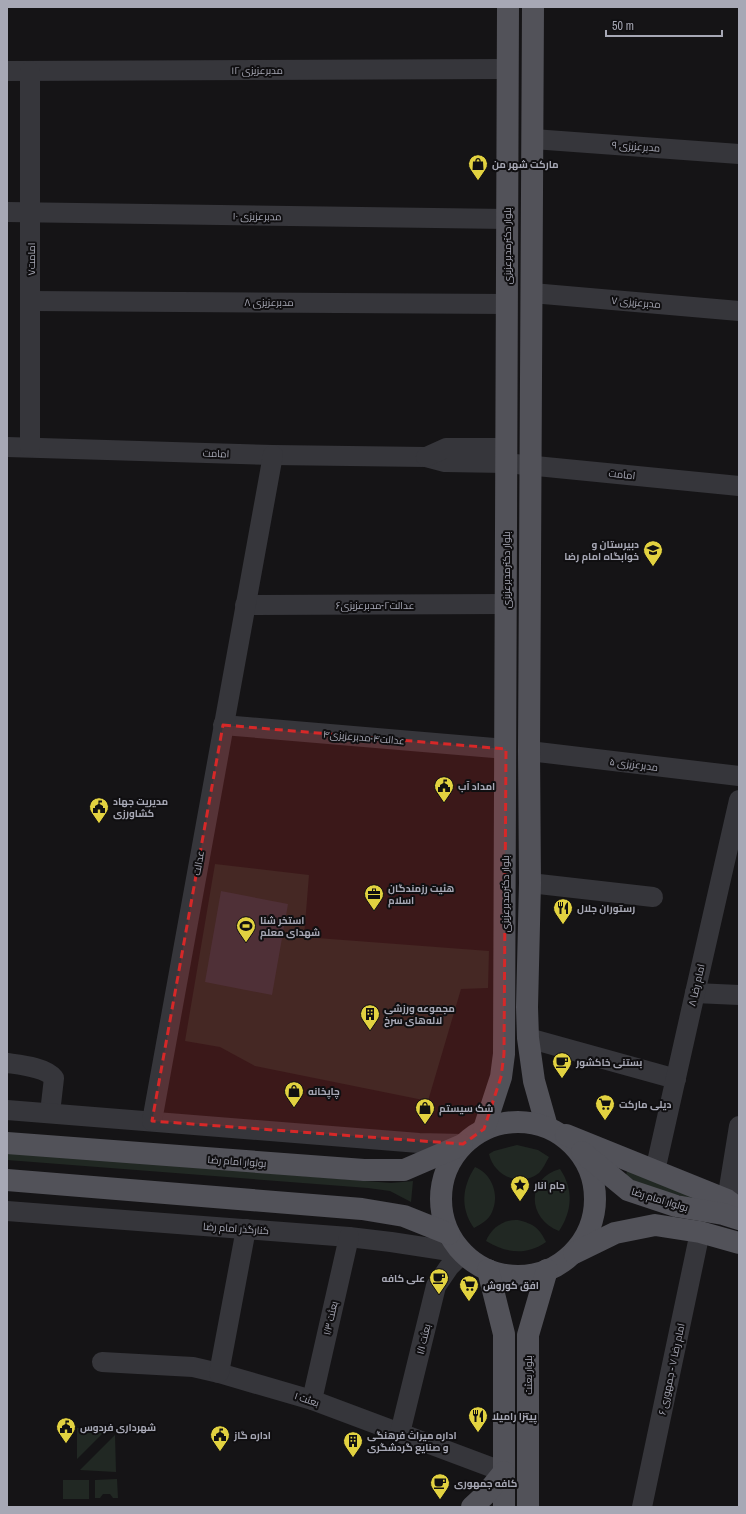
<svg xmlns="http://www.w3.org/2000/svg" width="746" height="1514" font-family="'Archivo Narrow',Cairo,sans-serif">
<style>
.green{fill:#212823}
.water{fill:#2e323b}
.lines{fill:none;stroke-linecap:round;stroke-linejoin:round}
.minor{stroke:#36363b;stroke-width:20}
.major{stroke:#525259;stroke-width:22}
.marked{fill:#d62828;fill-opacity:0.2;stroke:#d62828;stroke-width:3;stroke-dasharray:8 5;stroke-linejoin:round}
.labels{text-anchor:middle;stroke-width:4;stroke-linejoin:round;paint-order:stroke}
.street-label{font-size:10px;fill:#a7a8b5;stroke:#100f11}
.poi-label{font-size:10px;font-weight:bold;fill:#a7a8b5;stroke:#100f11;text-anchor:start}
</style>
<rect width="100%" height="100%" fill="#151416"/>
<g class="green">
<path d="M 215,864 L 309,875 L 304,937 L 489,951 L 488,988 L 461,989 L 428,1101 L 255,1066 L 220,1047 L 185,1041 Z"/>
<path d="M 517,1145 L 538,1150 L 549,1157 C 546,1162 543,1169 539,1173 C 520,1188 494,1176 489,1154 L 494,1151 Z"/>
<path d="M 7,1152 L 391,1183 L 413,1181 L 411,1202 L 390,1191 L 368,1188 L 7,1160 Z"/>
<path d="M 475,1167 C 492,1174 500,1195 492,1212 C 489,1220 481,1224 474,1228 C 460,1208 462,1187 475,1167 Z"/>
<path d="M 628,1168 L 665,1182 L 697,1200 L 640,1185 L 626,1175 Z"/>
<path d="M 560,1169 C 574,1190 572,1211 559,1231 C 527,1219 526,1178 560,1169 Z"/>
<path d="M 518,1220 C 534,1224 539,1228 546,1242 C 526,1256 506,1253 486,1241 C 491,1228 504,1219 518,1220 Z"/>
<path d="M 77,1428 L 108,1428 L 77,1459 Z"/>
<path d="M 115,1435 L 116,1472 L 80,1470 Z"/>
<path d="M 117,1479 L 118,1498 L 113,1498 L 110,1494 L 103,1494 L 100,1498 L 95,1498 L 95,1480 Z"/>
<rect x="63" y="1480" width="26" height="19"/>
</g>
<path class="water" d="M 221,891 L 288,904 L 272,995 L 205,982 Z"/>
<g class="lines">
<g class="minor">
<path d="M 7,71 L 508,69"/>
<path d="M 533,139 L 739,154"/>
<path d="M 7,212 L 507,219"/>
<path d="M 532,293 L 739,311"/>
<path d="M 31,301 L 507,304"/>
<path d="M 7,447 L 273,455 L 426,457 L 445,462 L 506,463 L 739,486"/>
<path d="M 30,447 L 30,71"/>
<path d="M 426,457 L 446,448 L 506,448"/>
<path d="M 245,605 L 506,604"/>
<path d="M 223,725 L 506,749"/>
<path d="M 529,751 L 739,776"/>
<path d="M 530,883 L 653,897"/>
<path d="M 695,993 L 739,995"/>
<path d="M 528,1038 L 676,1079"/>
<path d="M 7,1063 C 21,1065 45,1067 54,1078 L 50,1113"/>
<path d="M 7,1110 L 419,1143 L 463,1144"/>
<path d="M 152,1121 L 273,455"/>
<path d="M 655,1171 L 695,993 L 739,800"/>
<path d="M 727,1200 L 739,1126"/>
<path d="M 7,1211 L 349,1237 L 391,1242 L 463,1253"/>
<path d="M 102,1362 L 193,1367 L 219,1373 L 312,1400 L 504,1472"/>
<path d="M 219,1373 L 246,1229"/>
<path d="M 312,1400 L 349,1237"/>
<path d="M 400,1433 L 436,1286 L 449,1267 L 463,1253"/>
<path d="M 642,1507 L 700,1232"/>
</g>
<g class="major">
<path d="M 533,7 L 529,751 L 530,883 L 527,1007 L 528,1038 L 534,1081 L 547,1127"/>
<circle cx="518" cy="1199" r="77"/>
<path d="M 484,1129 L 501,1077 L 504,1054 L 508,7"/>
<path d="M 566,1135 L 727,1200 L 739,1209"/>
<path d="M 7,1143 L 364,1170 L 404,1170 L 462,1145"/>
<path d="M 582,1152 L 628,1190 L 676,1206 L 723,1214 L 739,1219"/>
<path d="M 7,1180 L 362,1209 L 404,1216 L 449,1234"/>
<path d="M 574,1253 L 615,1233 L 655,1225 L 700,1232 L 739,1243"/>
<path d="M 488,1270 L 504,1334 L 504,1507"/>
<path d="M 472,1507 L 486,1494 L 504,1472"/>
<path d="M 528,1507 L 528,1335 L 547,1270"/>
</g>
</g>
<path class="marked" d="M 223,725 L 506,749 L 504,1054 L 501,1077 L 484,1129 L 463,1144 L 152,1121 Z"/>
<defs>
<g id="shop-pin" transform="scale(1)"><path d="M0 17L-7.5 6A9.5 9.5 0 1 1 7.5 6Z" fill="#e2d240" stroke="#100f11"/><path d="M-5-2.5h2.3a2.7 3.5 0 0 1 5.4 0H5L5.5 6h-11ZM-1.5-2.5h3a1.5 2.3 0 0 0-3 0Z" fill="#111"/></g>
<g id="school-pin" transform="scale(1)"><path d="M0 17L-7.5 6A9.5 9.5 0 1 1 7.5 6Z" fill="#e2d240" stroke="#100f11"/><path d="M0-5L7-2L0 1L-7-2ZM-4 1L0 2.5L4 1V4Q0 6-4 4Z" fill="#111"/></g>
<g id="civic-pin" transform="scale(1)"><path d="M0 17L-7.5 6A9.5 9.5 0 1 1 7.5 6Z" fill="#e2d240" stroke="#100f11"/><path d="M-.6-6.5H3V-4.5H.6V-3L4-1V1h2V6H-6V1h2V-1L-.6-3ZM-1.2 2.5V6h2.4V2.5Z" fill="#111"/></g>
<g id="office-pin" transform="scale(1)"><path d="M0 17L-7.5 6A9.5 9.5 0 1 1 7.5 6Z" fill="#e2d240" stroke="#100f11"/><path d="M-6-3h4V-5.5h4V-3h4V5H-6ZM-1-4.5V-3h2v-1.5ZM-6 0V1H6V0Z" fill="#111"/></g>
<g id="restaurant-pin" transform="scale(1)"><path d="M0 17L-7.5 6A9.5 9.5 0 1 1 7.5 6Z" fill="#e2d240" stroke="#100f11"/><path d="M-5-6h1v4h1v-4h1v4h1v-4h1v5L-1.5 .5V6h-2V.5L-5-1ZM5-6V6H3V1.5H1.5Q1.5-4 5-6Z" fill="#111"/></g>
<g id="stadium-pin" transform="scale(1)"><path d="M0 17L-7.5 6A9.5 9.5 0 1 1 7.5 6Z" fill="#e2d240" stroke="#100f11"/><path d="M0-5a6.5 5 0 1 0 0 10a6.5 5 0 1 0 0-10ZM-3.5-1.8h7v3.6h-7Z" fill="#111"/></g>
<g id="building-pin" transform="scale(1)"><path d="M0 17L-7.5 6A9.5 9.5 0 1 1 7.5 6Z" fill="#e2d240" stroke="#100f11"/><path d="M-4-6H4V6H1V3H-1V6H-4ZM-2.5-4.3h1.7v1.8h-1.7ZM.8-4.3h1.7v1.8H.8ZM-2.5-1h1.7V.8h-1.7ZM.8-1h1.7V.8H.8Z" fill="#111"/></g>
<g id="cafe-pin" transform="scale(1)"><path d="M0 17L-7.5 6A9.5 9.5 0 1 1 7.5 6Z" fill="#e2d240" stroke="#100f11"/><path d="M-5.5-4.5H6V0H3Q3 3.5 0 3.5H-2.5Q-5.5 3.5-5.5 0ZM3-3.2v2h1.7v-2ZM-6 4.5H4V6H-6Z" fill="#111"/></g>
<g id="supermarket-pin" transform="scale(1)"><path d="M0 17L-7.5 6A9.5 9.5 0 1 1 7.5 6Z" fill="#e2d240" stroke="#100f11"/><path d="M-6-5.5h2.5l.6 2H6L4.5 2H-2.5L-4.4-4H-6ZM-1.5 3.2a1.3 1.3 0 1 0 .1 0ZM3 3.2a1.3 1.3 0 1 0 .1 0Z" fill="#111"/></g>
<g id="sight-pin" transform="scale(1)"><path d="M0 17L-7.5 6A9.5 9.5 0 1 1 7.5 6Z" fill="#e2d240" stroke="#100f11"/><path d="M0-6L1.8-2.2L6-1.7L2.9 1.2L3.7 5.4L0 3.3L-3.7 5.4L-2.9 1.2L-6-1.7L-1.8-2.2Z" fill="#111"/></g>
</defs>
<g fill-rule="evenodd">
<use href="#shop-pin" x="478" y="164"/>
<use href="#school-pin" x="653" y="550"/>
<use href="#civic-pin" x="444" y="786"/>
<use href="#civic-pin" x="99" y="807"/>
<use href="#office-pin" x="374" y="894"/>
<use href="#restaurant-pin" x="563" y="908"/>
<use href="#stadium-pin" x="246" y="926"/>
<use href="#building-pin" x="370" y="1014"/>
<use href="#cafe-pin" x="562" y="1062"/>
<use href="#shop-pin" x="294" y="1091"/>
<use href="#supermarket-pin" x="605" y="1104"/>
<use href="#shop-pin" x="425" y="1108"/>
<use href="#sight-pin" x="520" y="1185"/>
<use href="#cafe-pin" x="439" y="1278"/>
<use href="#supermarket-pin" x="469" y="1285"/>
<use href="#restaurant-pin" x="478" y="1416"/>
<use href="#civic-pin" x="66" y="1427"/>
<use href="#civic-pin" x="220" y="1435"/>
<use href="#building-pin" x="353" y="1441"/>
<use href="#cafe-pin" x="440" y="1483"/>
</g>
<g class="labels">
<g class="street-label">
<text x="257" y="74">مدبرعزیزی ۱۲</text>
<text transform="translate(636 146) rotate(4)" y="4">مدبرعزیزی ۹</text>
<text transform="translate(257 216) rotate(1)" y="4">مدبرعزیزی ۱۰</text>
<text transform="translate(507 246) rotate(-90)" y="4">بلوار دکترمدبرعزیزی</text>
<text transform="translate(31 259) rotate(-90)" y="4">امامت۷</text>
<text x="269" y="306">مدبرعزیزی ۸</text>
<text transform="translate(636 302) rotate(5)" y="4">مدبرعزیزی ۷</text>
<text transform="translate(216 453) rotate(2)" y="4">امامت</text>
<text transform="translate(622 474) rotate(6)" y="4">امامت</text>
<text transform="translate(506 570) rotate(-90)" y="4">بلوار دکترمدبرعزیزی</text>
<text x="375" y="609">عدالت۲-مدبرعزیزی۶</text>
<text transform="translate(364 737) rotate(5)" y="4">عدالت۴-مدبرعزیزی۴</text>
<text transform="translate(634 764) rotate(7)" y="4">مدبرعزیزی ۵</text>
<text transform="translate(198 863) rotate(-80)" y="4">عدالت</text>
<text transform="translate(505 894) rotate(-90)" y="4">بلوار دکترمدبرعزیزی</text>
<text transform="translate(696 985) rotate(-77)" y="4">امام رضا ۸</text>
<text transform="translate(237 1161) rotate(4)" y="4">بولوار امام رضا</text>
<text transform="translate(660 1199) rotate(17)" y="4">بولوار امام رضا</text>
<text transform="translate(236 1228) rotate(4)" y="4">کنارگذر امام رضا</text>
<text transform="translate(330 1318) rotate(-77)" y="4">بعثت ۱/۳</text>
<text transform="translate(423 1339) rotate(-76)" y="4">بعثت ۱/۱</text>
<text transform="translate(671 1369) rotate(-78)" y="4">امام رضا ۷ - جمهوری ۶</text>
<text transform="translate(528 1375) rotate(-90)" y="4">بلوار بعثت</text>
<text transform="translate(307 1399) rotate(18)" y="4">بعثت ۱</text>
</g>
<g class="poi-label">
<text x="492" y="168">مارکت شهر من</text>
<text x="639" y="548" text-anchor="end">دبیرستان و<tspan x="639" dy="12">خوابگاه امام رضا</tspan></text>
<text x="458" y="790">امداد آب</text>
<text x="113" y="805">مدیریت جهاد<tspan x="113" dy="12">کشاورزی</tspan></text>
<text x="388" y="892">هئیت رزمندگان<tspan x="388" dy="12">اسلام</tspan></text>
<text x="577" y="912">رستوران جلال</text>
<text x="260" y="924">استخر شنا<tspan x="260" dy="12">شهدای معلم</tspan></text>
<text x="384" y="1012">مجموعه‌ ورزشی<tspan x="384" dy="12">لاله‌های سرخ</tspan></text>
<text x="576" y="1066">بستنی خاکشور</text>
<text x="308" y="1095">چاپخانه</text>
<text x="619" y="1108">دیلی مارکت</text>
<text x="439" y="1112">شک سیستم</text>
<text x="534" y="1189">جام انار</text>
<text x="425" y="1282" text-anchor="end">علی کافه</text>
<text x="483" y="1289">افق کوروش</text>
<text x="492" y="1420">پیتزا رامیلا</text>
<text x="80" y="1431">شهرداری فردوس</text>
<text x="234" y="1439">اداره گاز</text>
<text x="367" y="1439">اداره میراث فرهنگی<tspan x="367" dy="12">و صنایع گردشگری</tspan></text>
<text x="454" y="1487">کافه جمهوری</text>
</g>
</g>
<rect width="746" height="1514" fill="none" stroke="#a7a8b5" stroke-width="16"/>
<path d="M606 30v6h116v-6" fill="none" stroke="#a7a8b5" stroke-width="2"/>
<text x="612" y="30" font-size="12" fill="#a7a8b5" stroke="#100f11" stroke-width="3" paint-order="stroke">50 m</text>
</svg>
